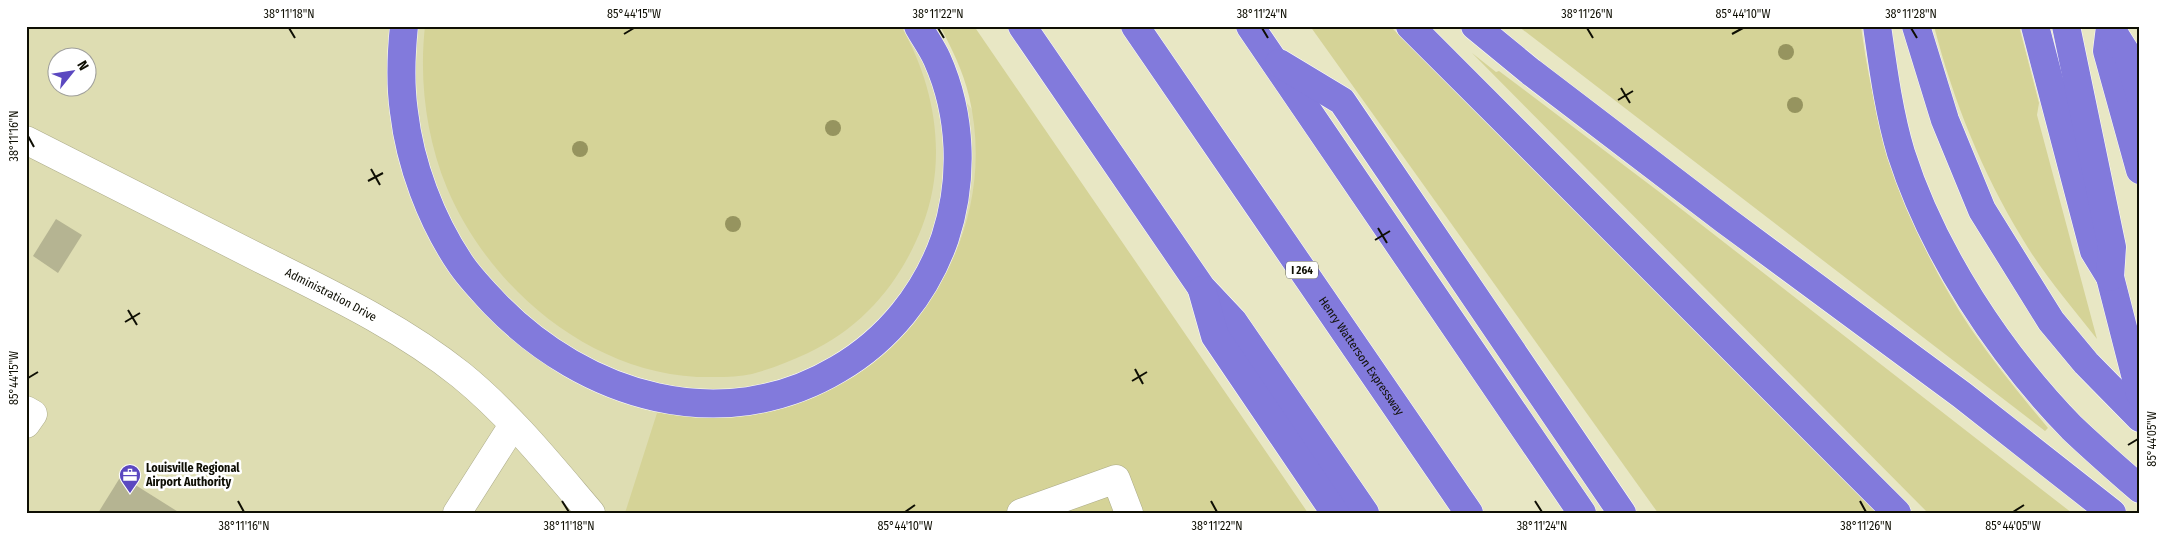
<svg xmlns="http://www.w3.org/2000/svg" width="2166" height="539" font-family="'Fira Sans Condensed',sans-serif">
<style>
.built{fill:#deddb2;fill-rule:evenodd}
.green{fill:#d5d397}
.building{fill:#b5b492}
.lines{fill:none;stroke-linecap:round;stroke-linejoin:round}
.minor-casing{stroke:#acab89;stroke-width:29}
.highway-casing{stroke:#fff;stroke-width:29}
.minor{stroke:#fff;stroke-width:28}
.highway{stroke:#827adc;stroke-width:28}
.tree{fill:#96945f}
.ticks{fill:none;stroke:#0f0f04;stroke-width:2}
.labels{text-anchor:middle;stroke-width:5;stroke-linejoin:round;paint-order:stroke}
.shield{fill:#fff;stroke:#57574f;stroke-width:1}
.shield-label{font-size:11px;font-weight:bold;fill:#0f0f04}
.street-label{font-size:12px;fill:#0f0f04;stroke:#fff}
.poi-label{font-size:12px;font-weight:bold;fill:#0f0f04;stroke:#fff;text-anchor:start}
.neatline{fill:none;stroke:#0f0f04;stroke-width:2}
.ticks-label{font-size:12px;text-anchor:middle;fill:#0f0f04}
</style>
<rect width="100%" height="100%" fill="#e8e7c4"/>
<path class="built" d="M 26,26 L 913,26 L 1098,289 L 1264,513 L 26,513 ZM 58,58 L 88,58 L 88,88 L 58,88 Z"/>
<g class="green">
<path d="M 425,26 L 901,26 C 936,87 948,161 922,227 C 900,283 863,327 808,353 C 790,361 771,369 752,374 C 735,378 714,377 697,377 C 587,371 489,287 447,188 C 426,137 419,80 425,26 Z"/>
<path d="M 940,26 L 974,26 L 1308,513 L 625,513 L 657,413 L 850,377 C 944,318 995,205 969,96 C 963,71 952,49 940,26 Z"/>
<path d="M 1310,26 L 1390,26 L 1878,513 L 1658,513 Z"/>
<path d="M 1518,26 L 1861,26 C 1875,134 1910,238 1971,329 C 1995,364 2021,396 2048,428 L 2045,431 Z"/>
<path d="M 1934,26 L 2019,26 L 2039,103 L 2037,115 L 2097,339 C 2071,306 2043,274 2022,238 C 1982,172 1953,100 1934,26 Z"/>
<path d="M 1472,53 L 1496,72 L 1499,71 L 1662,194 L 2072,513 L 1928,513 Z"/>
</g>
<g class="building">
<path d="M 56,219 L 82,235 L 58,273 L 33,256 Z"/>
<path d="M 121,476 L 180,513 L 98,513 Z"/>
</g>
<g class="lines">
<g class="minor-casing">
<g id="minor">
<path id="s1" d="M 26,140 C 105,180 184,220 263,260 C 331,294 401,327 461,375 C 510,415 550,465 591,513"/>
<path d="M 26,410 L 33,414 L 26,424"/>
<path d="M 457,513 L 513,425"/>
<path d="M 1021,513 L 1116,479 L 1129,513"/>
</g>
</g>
<g class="highway-casing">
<g id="highway">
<path d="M 404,26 C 401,55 400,84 404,112 C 410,164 431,220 460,263 C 470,278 483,291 495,304 C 585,397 722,438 838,369 C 888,340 926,293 945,238 C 964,180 962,115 937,59 C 932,48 924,37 918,26"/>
<path d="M 1022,26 L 1201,287 L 1233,321 L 1365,513"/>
<path id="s2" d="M 1135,26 L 1469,513"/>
<path d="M 1250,26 L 1582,513"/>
<path d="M 1410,26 L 1897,513"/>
<path d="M 1475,26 L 1531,72 L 1725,220 L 1962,395 L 2112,513"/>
<path d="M 1877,26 C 1883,68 1889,113 1901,153 C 1933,253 1999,353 2072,428 C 2094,449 2117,469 2140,489"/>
<path d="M 1916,26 L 1945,120 L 1982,210 L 2051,321 L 2086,363 L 2140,418"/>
<path d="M 2035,26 L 2094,251 L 2110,277 L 2140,394"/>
<path d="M 2066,26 L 2112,247 L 2110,277"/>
<path d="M 2110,27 L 2107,51 L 2140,170"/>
<path d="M 2113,32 L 2128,56 L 2140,95"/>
<path d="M 1279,63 L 1342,101 L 1622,513"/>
<path d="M 1202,290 L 1215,336 L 1335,513"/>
</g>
</g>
<use href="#minor" class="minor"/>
<use href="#highway" class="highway"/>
</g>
<g class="tree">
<circle cx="1786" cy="52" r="8"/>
<circle cx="1795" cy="105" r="8"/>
<circle cx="833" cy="128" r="8"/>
<circle cx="580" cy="149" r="8"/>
<circle cx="733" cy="224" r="8"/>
</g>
<path class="ticks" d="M 289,28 L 295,38M 938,28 L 944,38M 1262,28 L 1268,38M 1587,28 L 1593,38M 1911,28 L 1917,38M 624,34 L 634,28M 1732,34 L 1743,28M 1621,88 L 1630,103M 1618,100 L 1633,91M 28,136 L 34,147M 371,169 L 380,185M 368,181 L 383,173M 1378,228 L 1387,243M 1375,240 L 1390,231M 128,310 L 137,325M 125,322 L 140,313M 1135,369 L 1143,384M 28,378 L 38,372M 1132,381 L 1147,372M 2128,445 L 2138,439M 238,501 L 244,512M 562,501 L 569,512M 1211,501 L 1217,512M 1535,501 L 1542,512M 1860,501 L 1866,512M 905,512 L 915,505M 2013,512 L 2024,505"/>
<defs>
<g id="office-pin" transform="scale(1.125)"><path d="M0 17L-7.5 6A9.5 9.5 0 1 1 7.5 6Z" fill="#5b48c0" stroke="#fff"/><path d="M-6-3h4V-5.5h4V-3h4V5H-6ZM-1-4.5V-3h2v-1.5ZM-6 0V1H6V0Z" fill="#fff"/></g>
</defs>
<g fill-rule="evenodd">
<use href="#office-pin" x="130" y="475"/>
</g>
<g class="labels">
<rect class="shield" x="1286" y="261.5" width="32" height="17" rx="4"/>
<g class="shield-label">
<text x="1302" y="274">I 264</text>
</g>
<g class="street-label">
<text dy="4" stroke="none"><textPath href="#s1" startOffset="342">Administration Drive</textPath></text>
<text dy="4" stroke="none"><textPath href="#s2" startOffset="400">Henry Watterson Expressway</textPath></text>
</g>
<g class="poi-label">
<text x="146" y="472">Louisville Regional<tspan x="146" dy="14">Airport Authority</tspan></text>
</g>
</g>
<rect width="2166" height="539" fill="none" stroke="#ffffff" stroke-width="55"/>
<g transform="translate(72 72) rotate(60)"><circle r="24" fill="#ffffff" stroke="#9f9f9b"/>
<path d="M0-4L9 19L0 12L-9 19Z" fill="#5b48c0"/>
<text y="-8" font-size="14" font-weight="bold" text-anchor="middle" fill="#0f0f04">N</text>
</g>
<rect x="28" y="28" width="2110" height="484" class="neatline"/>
<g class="ticks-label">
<text x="289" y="18">38°11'18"N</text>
<text x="634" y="18">85°44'15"W</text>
<text x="938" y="18">38°11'22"N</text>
<text x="1262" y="18">38°11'24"N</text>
<text x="1587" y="18">38°11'26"N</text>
<text x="1743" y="18">85°44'10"W</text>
<text x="1911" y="18">38°11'28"N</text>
<text transform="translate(14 136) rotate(-90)" y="4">38°11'16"N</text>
<text transform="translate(14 378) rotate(-90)" y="4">85°44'15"W</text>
<text transform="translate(2152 439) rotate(-90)" y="4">85°44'05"W</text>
<text x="244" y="530">38°11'16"N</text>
<text x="569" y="530">38°11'18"N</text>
<text x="905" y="530">85°44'10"W</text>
<text x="1217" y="530">38°11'22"N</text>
<text x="1542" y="530">38°11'24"N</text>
<text x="1866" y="530">38°11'26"N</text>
<text x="2013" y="530">85°44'05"W</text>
</g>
</svg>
